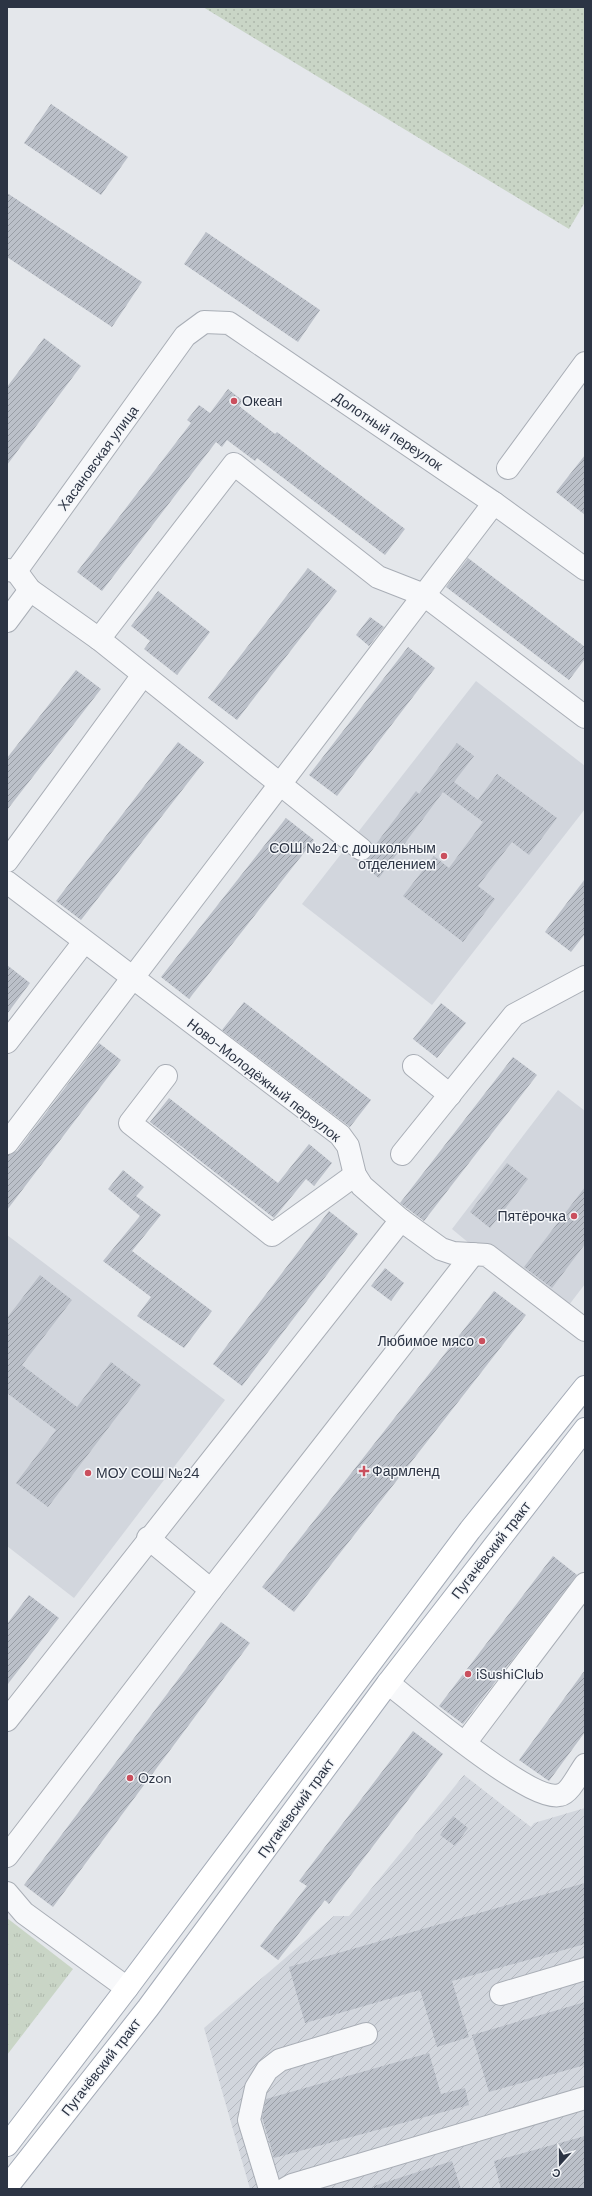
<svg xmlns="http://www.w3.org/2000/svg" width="592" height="2196" font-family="'DM Sans',sans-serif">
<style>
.built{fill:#d2d6dd}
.industrial{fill:url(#industrial-furrows)}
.grass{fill:url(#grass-dots)}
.park{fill:url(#park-tufts)}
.building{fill:url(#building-hatch)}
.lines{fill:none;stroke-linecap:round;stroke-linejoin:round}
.minor-casing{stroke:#a9aeb6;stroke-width:24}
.major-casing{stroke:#a4abb7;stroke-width:24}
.minor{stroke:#f7f8fa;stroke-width:22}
.major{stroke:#fff;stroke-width:22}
.poi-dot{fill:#ca4f5d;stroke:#f4f6f9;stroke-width:1.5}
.labels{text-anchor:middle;stroke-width:3;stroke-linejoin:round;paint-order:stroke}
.poi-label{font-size:14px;fill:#2c3444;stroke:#f4f6f9;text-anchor:start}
.street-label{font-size:14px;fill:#2c3444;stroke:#f4f6f9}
</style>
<defs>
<pattern id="industrial-furrows" width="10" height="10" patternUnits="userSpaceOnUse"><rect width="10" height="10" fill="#d2d6dd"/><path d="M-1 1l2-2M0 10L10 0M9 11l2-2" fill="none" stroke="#b4b8bf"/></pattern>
<pattern id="grass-dots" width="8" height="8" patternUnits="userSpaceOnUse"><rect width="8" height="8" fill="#c9d5c6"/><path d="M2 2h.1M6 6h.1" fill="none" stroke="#adb7ab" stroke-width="1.8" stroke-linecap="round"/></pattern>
<pattern id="park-tufts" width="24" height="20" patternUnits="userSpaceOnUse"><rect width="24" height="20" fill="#c9d5c6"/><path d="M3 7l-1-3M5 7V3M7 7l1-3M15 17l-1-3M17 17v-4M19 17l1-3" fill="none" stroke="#adb7ab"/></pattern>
<pattern id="building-hatch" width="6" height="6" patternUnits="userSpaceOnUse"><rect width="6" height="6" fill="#bbc0c9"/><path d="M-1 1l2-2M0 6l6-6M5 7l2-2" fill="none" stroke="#989da5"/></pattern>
</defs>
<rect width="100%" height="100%" fill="#e4e7eb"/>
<g class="built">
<path d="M 476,681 L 585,766 L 585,809 L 432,1005 L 302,904 Z"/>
<path d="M 558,1090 L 585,1111 L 585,1284 L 559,1318 L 452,1229 Z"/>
<path d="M 7,1235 L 225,1400 L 74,1598 L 7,1546 Z"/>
</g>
<path class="industrial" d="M 464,1775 L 531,1827 L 534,1823 L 585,1808 L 585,2189 L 250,2189 L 204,2028 L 334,1916 L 349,1916 Z"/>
<path class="grass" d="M 203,7 L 585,7 L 585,202 L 569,229 Z"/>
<path class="park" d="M 7,1918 L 73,1969 L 7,2055 Z"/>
<g class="building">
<path d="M 51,104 L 128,157 L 101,195 L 24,143 Z"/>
<path d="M 7,193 L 142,282 L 112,327 L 7,257 Z"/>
<path d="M 206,232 L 320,310 L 298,342 L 184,264 Z"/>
<path d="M 44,338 L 81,366 L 7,465 L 7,387 Z"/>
<path d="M 228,389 L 243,401 L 239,406 L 275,434 L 277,432 L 405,529 L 385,555 L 257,458 L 255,461 L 227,440 L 222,447 L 216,442 L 102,591 L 77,572 L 191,423 L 187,420 L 199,405 L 210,413 Z"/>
<path d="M 585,455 L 585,515 L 556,492 Z"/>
<path d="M 468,558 L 585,647 L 585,659 L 569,680 L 446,587 Z"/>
<path d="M 308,568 L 337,591 L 237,720 L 208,698 Z"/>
<path d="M 158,591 L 210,632 L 177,675 L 144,649 L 150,641 L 131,626 Z"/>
<path d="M 370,617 L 384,627 L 369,646 L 356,635 Z"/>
<path d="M 408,647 L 435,668 L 337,796 L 309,775 Z"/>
<path d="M 76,670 L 101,689 L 7,810 L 7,758 Z"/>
<path d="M 178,742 L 204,762 L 81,920 L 56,901 Z"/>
<path d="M 457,743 L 474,756 L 454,782 L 478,800 L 497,774 L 557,818 L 529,855 L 512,842 L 478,886 L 495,899 L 463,942 L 403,896 L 434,856 L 449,868 L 483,822 L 443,792 L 379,878 L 361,864 L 371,856 L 373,848 L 416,791 L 419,794 Z"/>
<path d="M 286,818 L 314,840 L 189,999 L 161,977 Z"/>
<path d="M 585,879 L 585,934 L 571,952 L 545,932 Z"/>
<path d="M 7,965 L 30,983 L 7,1014 Z"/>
<path d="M 244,1002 L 371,1100 L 350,1127 L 222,1030 Z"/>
<path d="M 441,1003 L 466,1023 L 437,1058 L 413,1039 Z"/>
<path d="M 99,1043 L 121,1060 L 7,1210 L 7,1155 L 17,1151 Z"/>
<path d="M 513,1057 L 537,1075 L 424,1221 L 400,1203 Z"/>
<path d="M 169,1098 L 278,1183 L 309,1144 L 332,1163 L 314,1186 L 306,1179 L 274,1218 L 150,1122 Z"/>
<path d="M 507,1163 L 528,1179 L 490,1228 L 470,1212 Z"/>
<path d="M 123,1170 L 144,1187 L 136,1196 L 161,1215 L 132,1251 L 212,1311 L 184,1348 L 137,1316 L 151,1297 L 103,1261 L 140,1216 L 108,1189 Z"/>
<path d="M 585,1187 L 585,1244 L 552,1288 L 524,1267 Z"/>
<path d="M 329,1211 L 358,1234 L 242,1386 L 213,1364 Z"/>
<path d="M 385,1268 L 404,1283 L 391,1301 L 371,1286 Z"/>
<path d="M 40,1275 L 72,1300 L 22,1365 L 77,1407 L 111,1362 L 141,1385 L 48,1507 L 16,1483 L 56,1430 L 7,1393 L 7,1318 Z"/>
<path d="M 494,1291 L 526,1315 L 294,1612 L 262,1587 Z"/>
<path d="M 553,1556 L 577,1575 L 463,1724 L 439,1706 Z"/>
<path d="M 29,1595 L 59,1618 L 7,1685 L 7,1624 Z"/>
<path d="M 221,1622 L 250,1643 L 53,1907 L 24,1885 Z"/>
<path d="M 585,1670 L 585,1732 L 549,1781 L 519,1760 Z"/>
<path d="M 413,1731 L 443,1754 L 329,1904 L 325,1900 L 278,1960 L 260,1946 L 307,1886 L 299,1881 Z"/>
<path d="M 453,1816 L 468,1828 L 455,1846 L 440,1835 Z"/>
<path d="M 585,1883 L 585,1944 L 452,1981 L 469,2037 L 437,2047 L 420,1990 L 305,2023 L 289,1967 Z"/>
<path d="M 585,2002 L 585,2065 L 489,2092 L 472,2035 Z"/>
<path d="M 429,2053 L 441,2094 L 465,2088 L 469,2105 L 274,2158 L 262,2117 L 266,2099 Z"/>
<path d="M 585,2136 L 585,2189 L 501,2189 L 494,2161 Z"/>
<path d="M 452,2161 L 461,2189 L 374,2189 L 374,2186 Z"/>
</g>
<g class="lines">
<g class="minor-casing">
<g id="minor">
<path d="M 508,468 L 585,363"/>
<path d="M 7,570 L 16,571 L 185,336 L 204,322 L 229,323 L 494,503 L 585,569"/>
<path d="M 16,571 L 30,590 L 99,639 L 361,849"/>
<path d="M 7,621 L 30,590"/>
<path d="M 99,639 L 234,464 L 378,577 L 424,595 L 585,717"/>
<path d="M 7,861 L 143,675"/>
<path d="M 7,882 L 340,1135 L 348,1146 L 355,1175 L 362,1186 L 401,1220 L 441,1249 L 453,1253 L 487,1255 L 585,1330"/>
<path d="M 7,1042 L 84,942"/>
<path d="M 414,1066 L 450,1095"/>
<path d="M 166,1076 L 130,1123 L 272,1235 L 355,1175"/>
<path d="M 7,1143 L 494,503"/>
<path d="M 402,1154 L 514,1015 L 585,977"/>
<path d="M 148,1538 L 211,1590"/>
<path d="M 388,1683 C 415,1704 531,1803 560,1795 C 570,1793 579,1773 585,1765"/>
<path d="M 7,1720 L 401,1220"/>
<path d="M 465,1743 L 585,1584"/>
<path d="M 7,1856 L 211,1590 L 473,1254"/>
<path d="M 7,1893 L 24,1913 L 127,1988"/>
<path d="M 501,1994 L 585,1969"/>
<path d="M 270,2189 L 249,2120 L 256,2088 L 267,2070 L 280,2060 L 366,2034"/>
<path d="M 285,2189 L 292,2185 L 585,2098"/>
</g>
</g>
<g class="major-casing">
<g id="major">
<path d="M 7,2145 L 127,1988 L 470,1530 L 585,1387"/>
<path d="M 7,2187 L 148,2008 L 388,1683 L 585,1429"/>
</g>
</g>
<use href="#minor" class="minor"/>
<use href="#major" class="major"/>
</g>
<g class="poi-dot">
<circle cx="234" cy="401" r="4"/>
<circle cx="444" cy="856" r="4"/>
<circle cx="574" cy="1216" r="4"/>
<circle cx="482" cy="1341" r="4"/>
<path d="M362 1465h4v4h4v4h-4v4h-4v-4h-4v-4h4z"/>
<circle cx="88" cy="1473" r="4"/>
<circle cx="468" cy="1674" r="4"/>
<circle cx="130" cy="1778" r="4"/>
</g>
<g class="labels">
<g class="poi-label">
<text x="242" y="406">Океан</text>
<text x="436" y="853" text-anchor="end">СОШ №24 с дошкольным<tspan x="436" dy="16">отделением</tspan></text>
<text x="566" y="1221" text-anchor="end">Пятёрочка</text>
<text x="474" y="1346" text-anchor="end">Любимое мясо</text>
<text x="372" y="1476">Фармленд</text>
<text x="96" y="1478">МОУ СОШ №24</text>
<text x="476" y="1679">iSushiClub</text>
<text x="138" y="1783">Ozon</text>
</g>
<g class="street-label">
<text transform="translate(388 431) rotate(34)" y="5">Долотный переулок</text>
<text transform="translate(98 458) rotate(-54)" y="5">Хасановская улица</text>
<text transform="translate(264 1080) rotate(38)" y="5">Ново-Молодёжный переулок</text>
<text transform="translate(491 1550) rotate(-52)" y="5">Пугачёвский тракт</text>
<text transform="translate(296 1808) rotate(-54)" y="5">Пугачёвский тракт</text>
<text transform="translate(101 2067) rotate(-52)" y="5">Пугачёвский тракт</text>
</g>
</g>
<rect width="592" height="2196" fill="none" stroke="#2c3444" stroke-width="16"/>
<g transform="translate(560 2164) rotate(201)" stroke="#f4f6f9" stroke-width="3" paint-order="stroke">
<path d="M0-3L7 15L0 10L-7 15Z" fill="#2c3444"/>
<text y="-6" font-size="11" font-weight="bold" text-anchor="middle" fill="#2c3444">С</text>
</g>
</svg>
